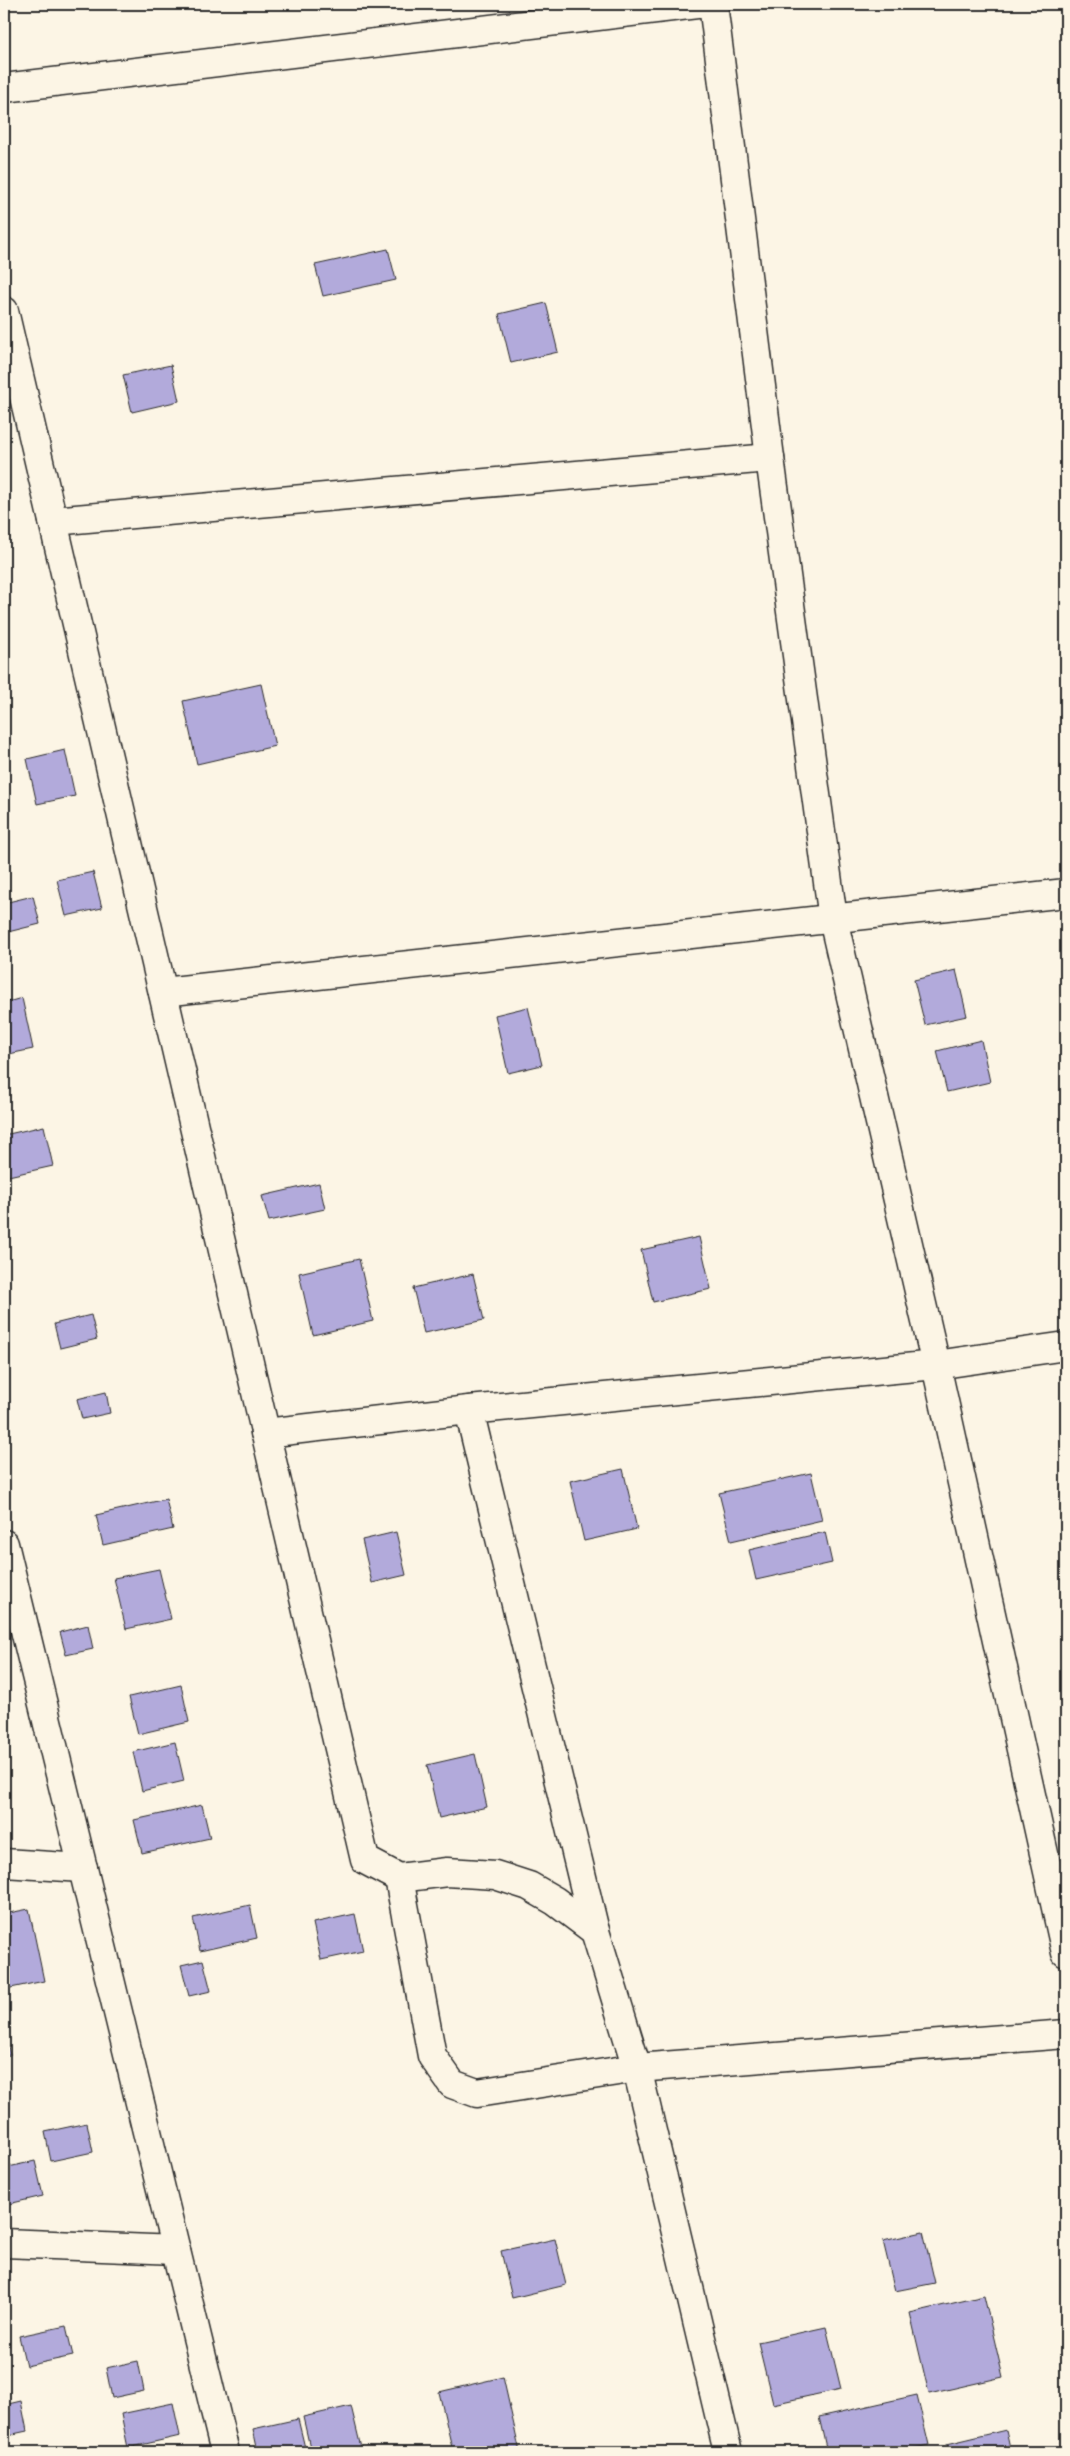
<svg xmlns="http://www.w3.org/2000/svg" width="1070" height="2456" font-family="Mali,sans-serif">
<style>
.building{fill:#b2aadb;stroke:#2b2b2b}
.lines{fill:none;stroke-linecap:round;stroke-linejoin:round}
.minor-casing{stroke:#2b2b2b;stroke-width:31}
.minor{stroke:#fcf5e5;stroke-width:28}
</style>
<rect width="100%" height="100%" fill="#fcf5e5"/>
<filter id="ink" filterUnits="userSpaceOnUse"><feTurbulence type="fractalNoise" baseFrequency=".02" numOctaves="2"/><feDisplacementMap in="SourceGraphic" scale="10" xChannelSelector="R" yChannelSelector="G"/><feConvolveMatrix kernelMatrix="1 2 1 2 8 2 1 2 1" color-interpolation-filters="sRGB"/></filter>
<g filter="url(#ink)">
<g class="building">
<path d="M 388,249 L 396,280 L 323,296 L 315,265 Z"/>
<path d="M 546,303 L 558,352 L 511,363 L 499,314 Z"/>
<path d="M 171,365 L 179,401 L 132,412 L 123,375 Z"/>
<path d="M 261,684 L 275,746 L 197,764 L 183,701 Z"/>
<path d="M 65,750 L 75,796 L 37,804 L 27,759 Z"/>
<path d="M 93,872 L 102,908 L 66,916 L 57,880 Z"/>
<path d="M 33,896 L 40,924 L 4,933 L 4,903 Z"/>
<path d="M 956,970 L 967,1016 L 925,1025 L 914,980 Z"/>
<path d="M 22,998 L 33,1049 L 4,1055 L 4,1003 Z"/>
<path d="M 528,1007 L 542,1065 L 508,1073 L 495,1015 Z"/>
<path d="M 981,1040 L 990,1082 L 947,1092 L 937,1051 Z"/>
<path d="M 44,1126 L 53,1166 L 4,1177 L 4,1135 Z"/>
<path d="M 319,1183 L 325,1209 L 269,1221 L 262,1196 Z"/>
<path d="M 699,1237 L 711,1289 L 653,1302 L 641,1250 Z"/>
<path d="M 359,1259 L 373,1321 L 313,1335 L 299,1273 Z"/>
<path d="M 473,1274 L 484,1320 L 424,1333 L 413,1288 Z"/>
<path d="M 91,1315 L 97,1339 L 60,1348 L 54,1324 Z"/>
<path d="M 106,1392 L 110,1413 L 82,1419 L 77,1399 Z"/>
<path d="M 623,1469 L 637,1529 L 584,1541 L 570,1481 Z"/>
<path d="M 811,1473 L 822,1520 L 731,1541 L 719,1493 Z"/>
<path d="M 166,1499 L 173,1529 L 103,1545 L 96,1515 Z"/>
<path d="M 396,1532 L 406,1575 L 372,1583 L 362,1540 Z"/>
<path d="M 825,1532 L 832,1563 L 756,1580 L 749,1550 Z"/>
<path d="M 159,1569 L 171,1619 L 126,1629 L 114,1578 Z"/>
<path d="M 88,1625 L 93,1649 L 66,1655 L 60,1632 Z"/>
<path d="M 181,1685 L 189,1722 L 138,1734 L 129,1697 Z"/>
<path d="M 175,1742 L 184,1781 L 142,1791 L 133,1752 Z"/>
<path d="M 475,1754 L 487,1807 L 439,1818 L 427,1765 Z"/>
<path d="M 202,1805 L 210,1838 L 142,1853 L 134,1820 Z"/>
<path d="M 250,1905 L 257,1938 L 200,1951 L 193,1918 Z"/>
<path d="M 29,1909 L 44,1981 L 6,1989 L 4,1978 L 4,1914 Z"/>
<path d="M 355,1914 L 363,1951 L 321,1960 L 313,1923 Z"/>
<path d="M 203,1960 L 211,1991 L 189,1996 L 181,1965 Z"/>
<path d="M 4,2029 L 10,2055 L 4,2056 Z"/>
<path d="M 87,2123 L 93,2152 L 51,2161 L 45,2132 Z"/>
<path d="M 35,2161 L 43,2196 L 4,2205 L 4,2168 Z"/>
<path d="M 923,2232 L 935,2283 L 895,2291 L 883,2241 Z"/>
<path d="M 555,2239 L 566,2285 L 512,2298 L 501,2251 Z"/>
<path d="M 984,2296 L 1003,2377 L 929,2394 L 910,2313 Z"/>
<path d="M 66,2326 L 73,2356 L 26,2366 L 19,2336 Z"/>
<path d="M 826,2327 L 841,2389 L 773,2404 L 758,2342 Z"/>
<path d="M 138,2361 L 144,2391 L 112,2398 L 106,2368 Z"/>
<path d="M 503,2377 L 520,2452 L 453,2452 L 439,2392 Z"/>
<path d="M 917,2395 L 929,2445 L 895,2452 L 827,2452 L 819,2417 Z"/>
<path d="M 21,2401 L 27,2431 L 4,2436 L 4,2405 Z"/>
<path d="M 173,2403 L 180,2436 L 128,2448 L 121,2414 Z"/>
<path d="M 351,2406 L 362,2452 L 311,2452 L 303,2417 Z"/>
<path d="M 298,2419 L 306,2452 L 258,2452 L 253,2429 Z"/>
<path d="M 1006,2430 L 1011,2452 L 949,2452 L 947,2444 Z"/>
</g>
<g class="lines">
<g class="minor-casing">
<g id="minor">
<path d="M 713,4 L 770,458 L 833,919 L 936,1365 L 1066,1953"/>
<path d="M 4,88 L 697,4"/>
<path d="M 4,311 L 365,1860 L 399,1878 L 447,1872 L 495,1875 L 529,1886 L 555,1901 L 595,1931"/>
<path d="M 53,521 L 770,458"/>
<path d="M 163,992 L 1066,893"/>
<path d="M 469,1410 L 595,1931 L 637,2068 L 728,2452"/>
<path d="M 265,1433 L 469,1410 L 936,1365 L 1066,1346"/>
<path d="M 4,1544 L 225,2452"/>
<path d="M 4,1863 L 83,1868"/>
<path d="M 399,1878 L 432,2056 L 452,2084 L 477,2093 L 637,2068 L 1066,2034"/>
<path d="M 4,2243 L 176,2250"/>
</g>
</g>
<use href="#minor" class="minor"/>
</g>
</g>
<rect width="1070" height="2456" fill="none" stroke="#fcf5e5" stroke-width="20"/>
<rect x="10" y="10" width="1050" height="2436" fill="none" stroke="#2b2b2b" stroke-width="2" filter="url(#ink)"/>
</svg>
